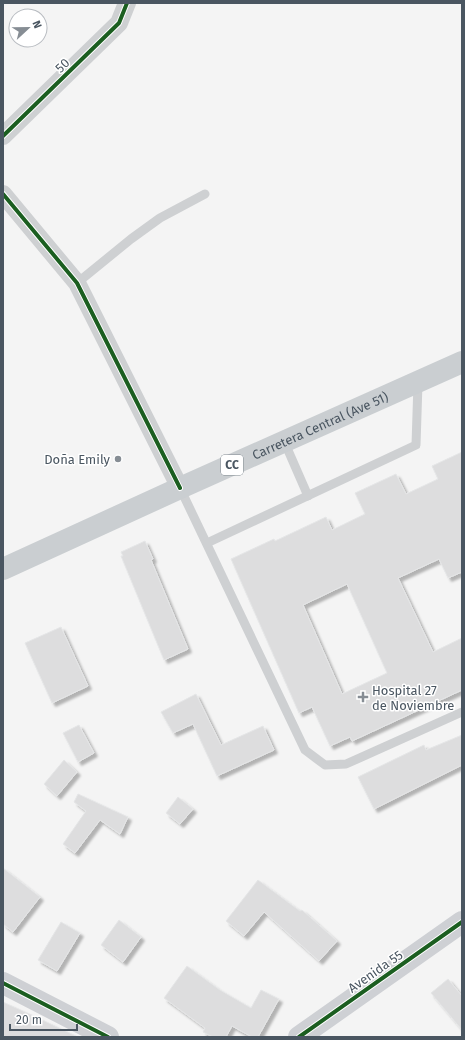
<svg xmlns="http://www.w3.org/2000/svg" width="465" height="1040" font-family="'Fira Sans',sans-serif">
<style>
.building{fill:#ddddde;stroke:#e5e6e7;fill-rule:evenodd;filter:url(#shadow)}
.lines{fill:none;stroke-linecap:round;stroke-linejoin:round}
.lane{stroke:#ced0d2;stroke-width:9}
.street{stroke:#ced0d2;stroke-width:18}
.secondary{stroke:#ced0d4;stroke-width:22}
.primary{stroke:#caced1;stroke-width:22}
.cycleway-casing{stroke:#fff;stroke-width:6}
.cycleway{stroke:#1b5e20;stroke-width:4}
.poi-dot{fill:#868d94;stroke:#fff;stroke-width:1.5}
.labels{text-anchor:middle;stroke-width:3;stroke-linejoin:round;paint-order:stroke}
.shield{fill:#fff;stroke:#808990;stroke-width:1}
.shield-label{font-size:12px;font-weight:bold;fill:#4a5661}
.street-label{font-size:13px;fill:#4a5661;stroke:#fff}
.poi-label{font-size:13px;fill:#4a5661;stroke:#fff;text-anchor:end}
</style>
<defs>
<filter id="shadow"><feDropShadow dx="3.5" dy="3.5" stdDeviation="1" flood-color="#0004"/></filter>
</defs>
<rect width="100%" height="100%" fill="#f4f4f4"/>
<g class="building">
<path d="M 462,452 L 462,572 L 448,578 L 439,559 L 398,578 L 433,652 L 462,638 L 462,690 L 352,741 L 350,737 L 330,746 L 312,707 L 299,713 L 231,559 L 274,539 L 275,541 L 326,517 L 332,530 L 365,514 L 355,493 L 396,474 L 406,494 L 438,479 L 432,466 ZM 347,584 L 387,673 L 342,694 L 303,605 Z"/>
<path d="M 145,541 L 153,559 L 151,560 L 188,649 L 164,660 L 121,556 L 123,556 L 121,552 Z"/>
<path d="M 61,627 L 88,686 L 52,703 L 25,643 Z"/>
<path d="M 196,694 L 221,745 L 263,726 L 274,750 L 217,776 L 193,724 L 173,733 L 161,712 Z"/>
<path d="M 79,725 L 94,753 L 78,762 L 63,733 Z"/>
<path d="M 462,735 L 462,765 L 374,809 L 358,777 L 424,745 L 426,750 Z"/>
<path d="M 64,760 L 77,772 L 57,796 L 44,784 Z"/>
<path d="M 78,794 L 128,817 L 120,834 L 100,820 L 75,853 L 63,844 L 86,811 L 74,802 Z"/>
<path d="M 178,797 L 193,809 L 180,824 L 166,813 Z"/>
<path d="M 3,868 L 40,897 L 13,932 L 3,924 Z"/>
<path d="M 258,880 L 300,911 L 302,910 L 337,941 L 319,961 L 264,912 L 244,936 L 226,921 Z"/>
<path d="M 119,920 L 141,937 L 123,962 L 101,945 Z"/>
<path d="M 61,922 L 80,933 L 57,971 L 38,960 Z"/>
<path d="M 187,966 L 220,990 L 251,1008 L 261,990 L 279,999 L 258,1037 L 252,1037 L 232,1026 L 226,1037 L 213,1037 L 203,1032 L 205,1028 L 164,998 Z"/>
<path d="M 448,979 L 462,996 L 462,1030 L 431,993 Z"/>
<path d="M 3,1002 L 34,1016 L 78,1037 L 3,1037 Z"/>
</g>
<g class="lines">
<g class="lane">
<path d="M 77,283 L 131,239 L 160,218 L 205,194"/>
<path d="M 284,441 L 308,496"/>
<path d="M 180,488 L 305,750 L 325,765 L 346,764 L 462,712"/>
<path d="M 207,543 L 416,445 L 418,383"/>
</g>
<g class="street">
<path d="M 3,136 L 119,23 L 127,3"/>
<path d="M 3,194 L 77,283 L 180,488"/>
</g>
<g class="secondary">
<path d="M 3,983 L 108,1037"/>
<path d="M 299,1037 L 462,922"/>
</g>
<path class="primary" id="s1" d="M 3,569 L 180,488 L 462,362"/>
<g class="cycleway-casing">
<g id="cycleway">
<path d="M 3,136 L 119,23 L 127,3"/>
<path d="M 3,194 L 77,283 L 180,488"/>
<path d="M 3,983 L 108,1037"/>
<path d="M 299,1037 L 462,922"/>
</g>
</g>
<use href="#cycleway" class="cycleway"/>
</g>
<g class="poi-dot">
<circle cx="118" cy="459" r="4"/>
<path d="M361 691h4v4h4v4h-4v4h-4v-4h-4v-4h4z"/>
</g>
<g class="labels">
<rect class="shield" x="221" y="455" width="22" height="20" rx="3"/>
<g class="shield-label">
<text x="232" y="469">CC</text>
</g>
<g class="street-label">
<text transform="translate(62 65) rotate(-44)" y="5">50</text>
<text dy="5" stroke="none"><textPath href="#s1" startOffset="348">Carretera Central (Ave 51)</textPath></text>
<text transform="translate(375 971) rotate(-35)" y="5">Avenida 55</text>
</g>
<g class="poi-label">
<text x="110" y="464">Doña Emily</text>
<text x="372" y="695" text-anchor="start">Hospital 27<tspan x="372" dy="15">de Noviembre</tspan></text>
</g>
</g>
<rect width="465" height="1040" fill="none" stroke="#4a5661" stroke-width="8"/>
<g transform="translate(28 28) rotate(68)"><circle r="19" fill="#ffffff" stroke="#b7bbc0"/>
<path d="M0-3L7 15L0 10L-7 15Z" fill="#868d94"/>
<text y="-6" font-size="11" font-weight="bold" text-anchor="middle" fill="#4a5661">N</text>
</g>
<path d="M10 1024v6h67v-6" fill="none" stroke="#4a5661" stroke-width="2"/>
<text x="16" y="1024" font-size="12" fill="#4a5661" stroke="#ffffff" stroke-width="3" paint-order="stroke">20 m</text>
</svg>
